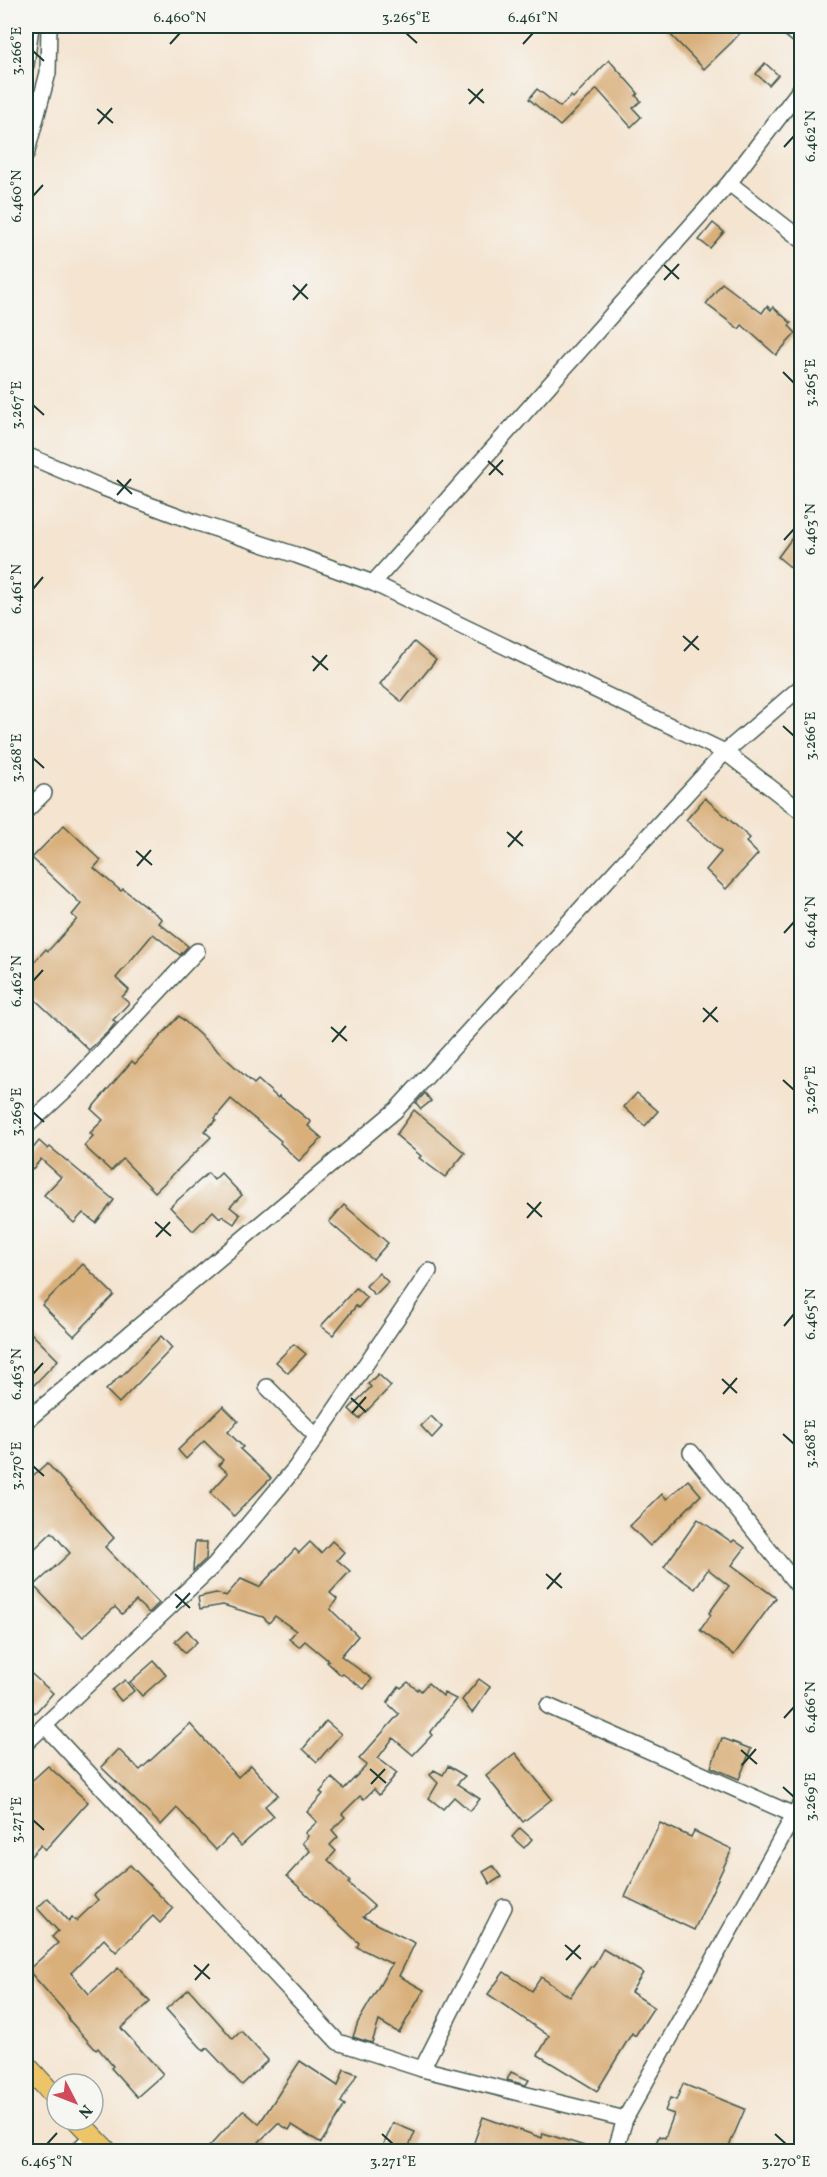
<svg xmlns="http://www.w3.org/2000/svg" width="827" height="2177" font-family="Vollkorn,serif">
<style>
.building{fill:#d9af7a}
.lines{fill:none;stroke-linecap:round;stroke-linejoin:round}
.minor-casing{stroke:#3f564b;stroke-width:18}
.major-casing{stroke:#3f564b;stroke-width:22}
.minor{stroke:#fff;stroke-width:15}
.major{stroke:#eec469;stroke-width:20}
.ticks{fill:none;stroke:#1f3d34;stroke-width:2}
.neatline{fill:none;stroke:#1f3d34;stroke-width:2}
.ticks-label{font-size:15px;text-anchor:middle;fill:#1f3d34}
</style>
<rect width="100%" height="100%" fill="#f6f6f2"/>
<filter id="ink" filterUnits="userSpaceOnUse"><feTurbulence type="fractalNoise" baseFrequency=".0167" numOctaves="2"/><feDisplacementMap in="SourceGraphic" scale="12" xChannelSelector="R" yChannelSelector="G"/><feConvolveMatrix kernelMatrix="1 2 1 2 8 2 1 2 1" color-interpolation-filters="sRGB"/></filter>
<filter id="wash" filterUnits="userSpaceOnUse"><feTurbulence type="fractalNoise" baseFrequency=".008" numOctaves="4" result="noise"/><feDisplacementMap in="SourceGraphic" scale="24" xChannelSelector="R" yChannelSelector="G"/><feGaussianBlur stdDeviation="1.35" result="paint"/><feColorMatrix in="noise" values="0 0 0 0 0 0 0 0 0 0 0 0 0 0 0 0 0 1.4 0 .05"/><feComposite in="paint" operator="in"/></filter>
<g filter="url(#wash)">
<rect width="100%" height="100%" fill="#f4e4d0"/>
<g id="blocks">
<g class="building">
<path d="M 662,26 L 746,26 L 732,42 L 704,69 Z"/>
<path d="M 609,60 L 638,93 L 636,96 L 641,101 L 633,108 L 641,117 L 631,127 L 597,89 L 560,126 L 529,99 L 537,89 L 560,107 L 571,96 L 573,98 Z"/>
<path d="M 765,63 L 778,75 L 769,85 L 756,74 Z"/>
<path d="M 713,223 L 724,232 L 710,248 L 699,240 Z"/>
<path d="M 722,283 L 762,313 L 767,306 L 771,310 L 773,307 L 791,323 L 789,326 L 796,333 L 776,355 L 742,325 L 739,329 L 706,304 Z"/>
<path d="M 801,526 L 801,576 L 778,557 Z"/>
<path d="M 414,642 L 436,660 L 402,702 L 380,684 Z"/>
<path d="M 705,798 L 750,838 L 746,842 L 758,854 L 726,889 L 706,870 L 721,852 L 686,820 Z"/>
<path d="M 64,825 L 101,860 L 94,868 L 121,891 L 123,889 L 162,919 L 159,923 L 188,946 L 180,955 L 153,934 L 116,978 L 129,990 L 122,997 L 129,1003 L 113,1020 L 116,1022 L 110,1030 L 89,1050 L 26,991 L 26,971 L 46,949 L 48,951 L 77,919 L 72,915 L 81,904 L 32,858 Z"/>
<path d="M 179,1016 L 254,1084 L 258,1080 L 278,1098 L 279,1096 L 311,1122 L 308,1126 L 322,1138 L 299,1161 L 280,1143 L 281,1141 L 231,1099 L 215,1118 L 216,1120 L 204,1131 L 211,1137 L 155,1192 L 123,1159 L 111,1171 L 84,1146 L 93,1136 L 90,1133 L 103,1120 L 91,1109 L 132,1061 L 135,1064 Z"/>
<path d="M 425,1093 L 431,1101 L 421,1109 L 416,1103 Z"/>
<path d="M 637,1093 L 658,1111 L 645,1126 L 624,1107 Z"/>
<path d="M 414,1110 L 465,1153 L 445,1177 L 419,1158 L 421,1156 L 396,1135 Z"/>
<path d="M 39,1141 L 48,1149 L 50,1147 L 114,1200 L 96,1223 L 83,1213 L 74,1223 L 44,1195 L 61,1177 L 41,1159 L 32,1170 L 26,1164 L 26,1157 Z"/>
<path d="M 208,1173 L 214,1180 L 221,1173 L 242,1195 L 230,1207 L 240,1215 L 234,1224 L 222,1216 L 220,1218 L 213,1211 L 193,1231 L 170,1207 Z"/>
<path d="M 344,1205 L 388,1243 L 373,1260 L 329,1222 Z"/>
<path d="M 83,1264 L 114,1295 L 74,1336 L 42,1305 Z"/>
<path d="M 379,1273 L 388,1282 L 375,1295 L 366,1286 Z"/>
<path d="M 356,1288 L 367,1298 L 358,1308 L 356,1306 L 333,1335 L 321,1326 Z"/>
<path d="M 26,1328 L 58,1360 L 34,1385 L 26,1377 Z"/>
<path d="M 161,1336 L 172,1348 L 119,1403 L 106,1390 L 120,1376 L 121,1377 Z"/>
<path d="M 294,1344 L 306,1354 L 288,1373 L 276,1362 Z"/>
<path d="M 378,1374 L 391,1386 L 359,1419 L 349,1409 L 371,1387 L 368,1384 Z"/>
<path d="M 223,1406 L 238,1421 L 228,1432 L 243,1447 L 240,1449 L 271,1478 L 234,1516 L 210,1493 L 228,1473 L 219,1465 L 223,1460 L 204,1441 L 186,1459 L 178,1450 Z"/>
<path d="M 431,1416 L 442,1427 L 432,1438 L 421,1426 Z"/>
<path d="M 47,1463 L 114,1538 L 105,1547 L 159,1603 L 149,1613 L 136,1601 L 122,1614 L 115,1607 L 83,1637 L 34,1586 L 70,1553 L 52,1532 L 26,1557 L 26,1482 Z"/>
<path d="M 688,1480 L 701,1495 L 650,1546 L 630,1526 L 662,1494 L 667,1499 Z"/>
<path d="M 698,1519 L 732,1542 L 734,1540 L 745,1548 L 732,1565 L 776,1598 L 734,1655 L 700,1630 L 711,1615 L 709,1613 L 729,1586 L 708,1569 L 695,1589 L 664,1567 Z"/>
<path d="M 332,1541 L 344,1552 L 337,1560 L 350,1571 L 330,1593 L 337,1599 L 330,1609 L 358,1636 L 341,1656 L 372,1679 L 364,1689 L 343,1674 L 341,1675 L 327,1662 L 329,1661 L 305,1641 L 299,1647 L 289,1639 L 296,1631 L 275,1616 L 269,1623 L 263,1617 L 223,1605 L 200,1609 L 198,1597 L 216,1593 L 226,1596 L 241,1579 L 259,1587 L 295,1549 L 299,1553 L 310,1542 L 321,1553 Z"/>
<path d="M 195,1542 L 207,1542 L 206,1559 L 193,1571 Z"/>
<path d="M 187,1630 L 197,1642 L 185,1653 L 175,1641 Z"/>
<path d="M 154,1661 L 166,1675 L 142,1696 L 130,1682 Z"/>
<path d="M 26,1669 L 53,1693 L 35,1713 L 26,1705 Z"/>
<path d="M 479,1679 L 490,1687 L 472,1713 L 462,1700 Z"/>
<path d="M 125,1680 L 134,1691 L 121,1701 L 112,1690 Z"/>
<path d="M 408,1682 L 417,1690 L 418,1688 L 421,1691 L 428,1683 L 443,1696 L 444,1693 L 456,1699 L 430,1733 L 432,1735 L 413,1755 L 393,1738 L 378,1758 L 397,1773 L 379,1795 L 374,1789 L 364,1799 L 360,1796 L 342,1814 L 345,1817 L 332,1830 L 338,1837 L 330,1845 L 336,1851 L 328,1860 L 350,1881 L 348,1883 L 374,1906 L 363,1917 L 415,1943 L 399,1976 L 424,1990 L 399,2033 L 379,2021 L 372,2043 L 353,2037 L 358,2022 L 392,1964 L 357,1947 L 359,1943 L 287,1876 L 310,1851 L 302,1843 L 308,1836 L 305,1833 L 317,1822 L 307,1812 L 323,1794 L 320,1792 L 332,1778 L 344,1789 L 367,1765 L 359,1759 L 399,1714 L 387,1703 L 399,1686 L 401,1688 Z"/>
<path d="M 326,1721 L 341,1734 L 317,1762 L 303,1749 Z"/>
<path d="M 190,1724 L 238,1777 L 251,1765 L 278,1795 L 265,1806 L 274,1816 L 241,1846 L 231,1835 L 216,1850 L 177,1808 L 161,1825 L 101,1767 L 118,1749 L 140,1770 Z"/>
<path d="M 722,1738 L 751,1749 L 739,1779 L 711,1767 Z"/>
<path d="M 515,1753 L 552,1799 L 523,1822 L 486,1776 Z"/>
<path d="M 48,1766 L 88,1802 L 45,1850 L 41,1845 L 26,1861 L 26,1786 Z"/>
<path d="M 448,1766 L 465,1776 L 457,1784 L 480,1799 L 470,1811 L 454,1797 L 443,1809 L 429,1798 L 438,1783 L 430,1775 L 434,1770 L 443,1775 Z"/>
<path d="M 660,1823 L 691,1837 L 694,1831 L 732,1849 L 694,1930 L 625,1897 Z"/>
<path d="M 520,1828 L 532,1839 L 524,1848 L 512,1837 Z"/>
<path d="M 130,1865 L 173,1909 L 160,1923 L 153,1916 L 116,1952 L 104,1939 L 71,1973 L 89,1994 L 118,1968 L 150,2002 L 121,2028 L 163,2074 L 137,2097 L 111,2068 L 113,2066 L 98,2048 L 96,2050 L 69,2020 L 67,2014 L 28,1970 L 58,1943 L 52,1937 L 58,1931 L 37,1908 L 48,1898 L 69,1921 L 72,1917 L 76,1921 L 98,1900 L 94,1895 Z"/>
<path d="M 493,1866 L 501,1877 L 490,1884 L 483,1872 Z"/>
<path d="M 603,1949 L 643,1973 L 631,1992 L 654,2007 L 635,2036 L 632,2033 L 597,2091 L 538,2055 L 549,2036 L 488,1994 L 504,1972 L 532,1991 L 541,1977 L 570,1997 L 591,1966 L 593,1967 Z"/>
<path d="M 189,1989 L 233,2039 L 241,2031 L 268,2060 L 242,2085 L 207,2048 L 204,2051 L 166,2009 Z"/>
<path d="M 300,2061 L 338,2086 L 344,2069 L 357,2074 L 341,2102 L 345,2105 L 321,2143 L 292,2125 L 289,2130 L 278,2123 L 259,2142 L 269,2151 L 205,2151 L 243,2110 L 259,2124 Z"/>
<path d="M 511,2072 L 529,2080 L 526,2085 L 507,2080 Z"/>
<path d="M 683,2084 L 745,2109 L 727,2151 L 653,2151 L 659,2136 L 665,2138 L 674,2114 L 665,2111 L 670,2098 L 676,2100 Z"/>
<path d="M 483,2117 L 542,2138 L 543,2133 L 594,2149 L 593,2151 L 471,2151 Z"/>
<path d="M 393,2123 L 415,2132 L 407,2151 L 381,2151 Z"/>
</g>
</g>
</g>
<g filter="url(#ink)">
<use href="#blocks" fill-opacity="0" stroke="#3f564b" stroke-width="1.5"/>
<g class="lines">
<g class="minor-casing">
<g id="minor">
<path d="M 786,26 L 802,39"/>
<path d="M 26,65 L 31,26"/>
<path d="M 26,155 L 48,73 L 49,26"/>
<path d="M 729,183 L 802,240"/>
<path d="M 26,455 L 101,487 L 195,522 L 296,555 L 373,583 L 725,752 L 802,812"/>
<path d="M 373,583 L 729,183 L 802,87"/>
<path d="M 26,811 L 44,793"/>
<path d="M 26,1127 L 70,1086 L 197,951"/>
<path d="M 267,1387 L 316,1436"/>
<path d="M 26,1421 L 396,1110 L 725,752 L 802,686"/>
<path d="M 691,1452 L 802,1591"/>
<path d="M 548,1706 L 794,1815"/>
<path d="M 45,1726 L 338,2042 L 422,2069 L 625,2119"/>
<path d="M 26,1743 L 214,1565 L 296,1467 L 429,1271"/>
<path d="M 422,2069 L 504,1907"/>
<path d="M 76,2152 L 92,2136"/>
<path d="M 615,2152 L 625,2119 L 802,1801"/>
</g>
</g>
<g class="major-casing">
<g id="major">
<path d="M 26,2065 L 57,2099"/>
<path d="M 77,2120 L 108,2152"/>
</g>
</g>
<use href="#minor" class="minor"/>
<use href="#major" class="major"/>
</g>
</g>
<path class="ticks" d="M 406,33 L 417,43M 170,44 L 180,33M 523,44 L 533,33M 33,51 L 44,61M 468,89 L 484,103M 469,104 L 483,89M 97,109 L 113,123M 98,124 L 112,108M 784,147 L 794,136M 33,196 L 43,185M 664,265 L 679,279M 664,280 L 679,264M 293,285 L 308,299M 293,300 L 307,284M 783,372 L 794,383M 33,405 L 44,415M 488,461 L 503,475M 489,475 L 503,460M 117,480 L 132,494M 117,495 L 131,479M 784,540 L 794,529M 33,589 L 43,577M 683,636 L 699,650M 684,651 L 698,636M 312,656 L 328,670M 313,671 L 327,655M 783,726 L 794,736M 33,758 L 44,768M 507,832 L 523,846M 508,847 L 522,831M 136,851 L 152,865M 137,866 L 151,850M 784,933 L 794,922M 33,981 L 43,970M 703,1008 L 718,1022M 703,1022 L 717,1007M 331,1027 L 347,1041M 332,1042 L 346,1026M 783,1080 L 794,1090M 33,1112 L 44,1122M 527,1203 L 542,1217M 527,1218 L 541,1202M 155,1222 L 171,1236M 156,1237 L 170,1222M 784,1326 L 794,1314M 33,1374 L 43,1363M 722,1379 L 737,1393M 723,1394 L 737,1378M 351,1398 L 366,1412M 352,1413 L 366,1397M 783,1434 L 794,1444M 33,1466 L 44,1476M 546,1574 L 562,1588M 547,1589 L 561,1573M 175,1594 L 190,1608M 176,1608 L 190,1593M 784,1718 L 794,1707M 741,1750 L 757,1764M 742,1765 L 756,1749M 370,1769 L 386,1783M 371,1784 L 385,1769M 783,1787 L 794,1797M 33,1820 L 44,1830M 565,1945 L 581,1959M 566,1960 L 580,1945M 194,1965 L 210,1979M 195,1980 L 209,1964M 382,2134 L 393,2144M 775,2134 L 786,2144M 47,2144 L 57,2133"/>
<rect width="827" height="2177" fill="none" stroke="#f6f6f2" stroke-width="66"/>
<g transform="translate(75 2102) rotate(132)"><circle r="28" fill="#f6f6f2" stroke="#a0aca6" stroke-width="1.5"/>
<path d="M0-4.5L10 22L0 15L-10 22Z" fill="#d1495b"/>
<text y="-9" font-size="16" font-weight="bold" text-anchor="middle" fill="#1f3d34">N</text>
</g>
<rect x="33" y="33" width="761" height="2111" class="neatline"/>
<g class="ticks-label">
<text x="180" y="22">6.460°N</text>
<text x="406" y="22">3.265°E</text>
<text x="533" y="22">6.461°N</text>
<text transform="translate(16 51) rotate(-90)" y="5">3.266°E</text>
<text transform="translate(810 136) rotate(-90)" y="5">6.462°N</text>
<text transform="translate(16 196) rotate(-90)" y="5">6.460°N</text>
<text transform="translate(810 383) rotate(-90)" y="5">3.265°E</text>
<text transform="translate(16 405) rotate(-90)" y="5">3.267°E</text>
<text transform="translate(810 529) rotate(-90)" y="5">6.463°N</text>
<text transform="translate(16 589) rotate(-90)" y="5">6.461°N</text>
<text transform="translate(810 736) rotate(-90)" y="5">3.266°E</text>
<text transform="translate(16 758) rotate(-90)" y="5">3.268°E</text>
<text transform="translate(810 922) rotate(-90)" y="5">6.464°N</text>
<text transform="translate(16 981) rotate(-90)" y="5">6.462°N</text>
<text transform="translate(810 1090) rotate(-90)" y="5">3.267°E</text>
<text transform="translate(16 1112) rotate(-90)" y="5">3.269°E</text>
<text transform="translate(810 1314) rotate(-90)" y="5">6.465°N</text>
<text transform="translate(16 1374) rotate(-90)" y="5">6.463°N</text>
<text transform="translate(810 1444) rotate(-90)" y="5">3.268°E</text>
<text transform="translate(16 1466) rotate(-90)" y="5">3.270°E</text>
<text transform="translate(810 1707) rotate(-90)" y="5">6.466°N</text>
<text transform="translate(810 1797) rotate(-90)" y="5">3.269°E</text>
<text transform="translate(16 1820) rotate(-90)" y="5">3.271°E</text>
<text x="47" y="2166">6.465°N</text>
<text x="393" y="2166">3.271°E</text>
<text x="786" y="2166">3.270°E</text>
</g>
</svg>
